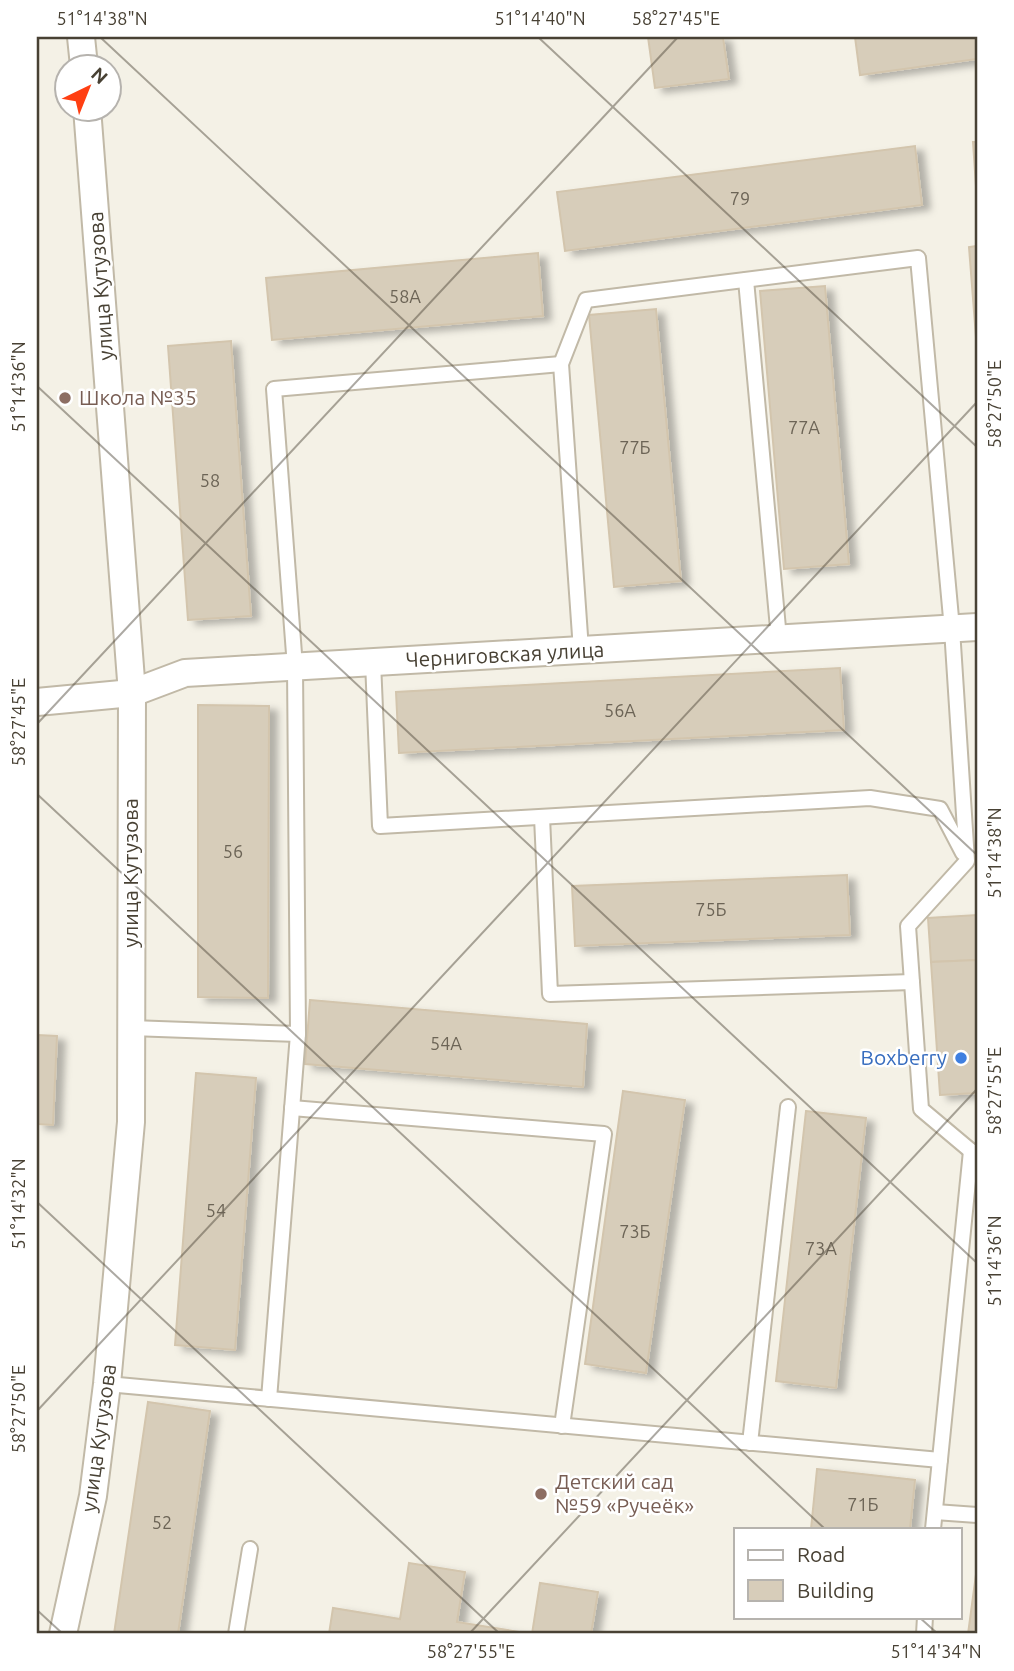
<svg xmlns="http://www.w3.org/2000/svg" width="1014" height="1671" font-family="Ubuntu,sans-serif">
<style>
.building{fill:#d7cdba;stroke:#d3c5ad;stroke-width:2;filter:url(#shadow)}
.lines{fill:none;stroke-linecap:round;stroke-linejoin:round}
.service-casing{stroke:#c1b9a7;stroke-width:18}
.minor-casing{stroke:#c1b9a7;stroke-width:30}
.service{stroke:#fff;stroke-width:14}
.minor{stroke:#fff;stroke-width:26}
.ticks{fill:none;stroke:#484134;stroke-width:2;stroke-opacity:0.45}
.education-dot{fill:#8d6e63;stroke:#fff;stroke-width:2.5}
.shop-dot{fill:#3f7fe0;stroke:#fff;stroke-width:2.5}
.labels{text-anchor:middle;stroke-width:5;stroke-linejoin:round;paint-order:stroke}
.number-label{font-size:18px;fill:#6c6456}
.street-label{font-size:21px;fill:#484134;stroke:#fff}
.education-label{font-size:21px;fill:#785e54;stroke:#fff;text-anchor:start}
.shop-label{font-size:21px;fill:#366cbe;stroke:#fff;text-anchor:end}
.neatline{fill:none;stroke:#484134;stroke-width:2.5}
.ticks-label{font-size:18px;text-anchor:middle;fill:#484134}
</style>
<defs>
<filter id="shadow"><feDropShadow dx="8" dy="4.5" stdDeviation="3.5" flood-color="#0004"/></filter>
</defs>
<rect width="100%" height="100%" fill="#f4f1e6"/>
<g class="building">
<path d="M 648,37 L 723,37 L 729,79 L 655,88 Z"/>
<path d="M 855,37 L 976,37 L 977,59 L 860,75 Z"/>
<path d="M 973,142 L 977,142 L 977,201 Z"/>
<path d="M 915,146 L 922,205 L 565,251 L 557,192 Z"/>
<path d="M 977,246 L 977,350 L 969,247 Z"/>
<path d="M 538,253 L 543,316 L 272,340 L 266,278 Z"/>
<path d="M 825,286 L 849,564 L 784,569 L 760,291 Z"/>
<path d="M 656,309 L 681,581 L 614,587 L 589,315 Z"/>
<path d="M 231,341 L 251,616 L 188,620 L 168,346 Z"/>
<path d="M 840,668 L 844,730 L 399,753 L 396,692 Z"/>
<path d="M 198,705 L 269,706 L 268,998 L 198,997 Z"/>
<path d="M 847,875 L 850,935 L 575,946 L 572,886 Z"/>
<path d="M 977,915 L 977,960 L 931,962 L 928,918 Z"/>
<path d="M 977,960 L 977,1093 L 940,1095 L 931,962 Z"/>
<path d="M 310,1000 L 587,1024 L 583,1087 L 305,1064 Z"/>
<path d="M 37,1035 L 57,1036 L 53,1125 L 37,1124 Z"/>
<path d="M 196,1073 L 256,1078 L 235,1350 L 175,1345 Z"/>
<path d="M 623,1091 L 685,1100 L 646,1373 L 585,1364 Z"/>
<path d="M 806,1111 L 866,1118 L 836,1388 L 776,1381 Z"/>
<path d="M 148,1402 L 210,1411 L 178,1634 L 114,1634 Z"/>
<path d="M 817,1469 L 915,1480 L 910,1529 L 811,1529 Z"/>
<path d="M 409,1563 L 465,1572 L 457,1622 L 532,1634 L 540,1583 L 598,1592 L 591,1634 L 329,1634 L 333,1608 L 400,1619 Z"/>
<path d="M 977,1567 L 977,1634 L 968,1634 Z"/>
</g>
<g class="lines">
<g class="service-casing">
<g id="service">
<path d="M 746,280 L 779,639"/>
<path d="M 581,650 L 561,364 L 586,300 L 918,258 L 952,629 L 967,861 L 908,926 L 921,1109 L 971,1151"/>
<path d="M 373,662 L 380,826 L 870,798 L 940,809 L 963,853"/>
<path d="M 542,817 L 550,994 L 912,982"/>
<path d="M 131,1028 L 298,1034"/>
<path d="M 292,1108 L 604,1134 L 562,1426"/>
<path d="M 107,1384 L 940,1460"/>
<path d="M 269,1399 L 298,1034 L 295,667 L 274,389 L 561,364"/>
<path d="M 750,1443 L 788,1107"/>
<path d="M 935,1512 L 977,1515"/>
<path d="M 933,1529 L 971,1151"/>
<path d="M 236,1634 L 250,1549"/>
<path d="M 924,1634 L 925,1617"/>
</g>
</g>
<g class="minor-casing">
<g id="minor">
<path d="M 81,37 L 84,66"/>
<path d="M 37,702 L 132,693 L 185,673 L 977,627"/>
<path d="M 63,1634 L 93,1496 L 107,1384 L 131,1122 L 132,693 L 87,108"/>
</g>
</g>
<use href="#service" class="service"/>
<use href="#minor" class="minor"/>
</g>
<path class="ticks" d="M 100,37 L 977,855M 538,37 L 977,447M 975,37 L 977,39M 37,38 L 38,37M 37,386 L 977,1263M 37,724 L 678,37M 37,794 L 825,1529M 37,1202 L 500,1634M 37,1411 L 977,402M 37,1610 L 63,1634M 919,1617 L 938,1634M 469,1634 L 977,1089"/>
<g class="education-dot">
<circle cx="65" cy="398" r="7"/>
<circle cx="541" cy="1494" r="7"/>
</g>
<circle class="shop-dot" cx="961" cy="1058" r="7"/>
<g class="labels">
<g class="number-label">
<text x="740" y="205">79</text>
<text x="405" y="303">58А</text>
<text x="804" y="434">77А</text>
<text x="635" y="454">77Б</text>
<text x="210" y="487">58</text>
<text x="620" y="717">56А</text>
<text x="233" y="858">56</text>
<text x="711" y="916">75Б</text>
<text x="446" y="1050">54А</text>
<text x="216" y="1217">54</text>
<text x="635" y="1238">73Б</text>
<text x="821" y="1255">73А</text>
<text x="863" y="1511">71Б</text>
<text x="162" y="1529">52</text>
</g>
<g class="street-label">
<text transform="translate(101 286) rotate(-94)" y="7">улица Кутузова</text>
<text transform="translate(505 655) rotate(-3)" y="7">Черниговская улица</text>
<text transform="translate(131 873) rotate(-90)" y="7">улица Кутузова</text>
<text transform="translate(99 1438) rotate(-82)" y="7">улица Кутузова</text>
</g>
<g class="education-label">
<text x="79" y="405">Школа №35</text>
<text x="555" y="1489">Детский сад<tspan x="555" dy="24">№59 «Ручеёк»</tspan></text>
</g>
<g class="shop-label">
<text x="947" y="1065">Boxberry</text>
</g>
</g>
<rect width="1014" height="1671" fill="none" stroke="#ffffff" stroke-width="77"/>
<rect x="734" y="1528" width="228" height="91" fill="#ffffff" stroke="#b6b3ae" stroke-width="2"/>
<rect x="748" y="1550" width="35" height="10" fill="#ffffff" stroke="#b6b3ae" stroke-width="2"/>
<text x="797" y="1562" font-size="21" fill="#484134">Road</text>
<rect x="748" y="1580" width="35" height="21" fill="#d7cdba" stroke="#b6b3ae" stroke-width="2"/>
<text x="797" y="1598" font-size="21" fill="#484134">Building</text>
<g transform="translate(88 88) rotate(43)"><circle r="33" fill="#ffffff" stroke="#b6b3ae" stroke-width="2"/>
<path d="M0-5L12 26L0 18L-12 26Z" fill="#ff3f12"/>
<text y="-10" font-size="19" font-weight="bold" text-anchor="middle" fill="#484134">N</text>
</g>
<rect x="38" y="38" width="938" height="1594" class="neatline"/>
<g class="ticks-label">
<text x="102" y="25">51°14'38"N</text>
<text x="540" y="25">51°14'40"N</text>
<text x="676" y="25">58°27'45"E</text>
<text transform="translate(19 387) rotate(-90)" y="6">51°14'36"N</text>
<text transform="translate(995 404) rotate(-90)" y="6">58°27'50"E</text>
<text transform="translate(19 722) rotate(-90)" y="6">58°27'45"E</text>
<text transform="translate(995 853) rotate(-90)" y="6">51°14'38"N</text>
<text transform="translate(995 1091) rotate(-90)" y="6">58°27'55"E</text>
<text transform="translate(19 1204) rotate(-90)" y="6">51°14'32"N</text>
<text transform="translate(995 1261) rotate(-90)" y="6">51°14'36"N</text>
<text transform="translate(19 1409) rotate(-90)" y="6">58°27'50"E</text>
<text x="471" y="1658">58°27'55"E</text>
<text x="936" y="1658">51°14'34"N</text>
</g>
</svg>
